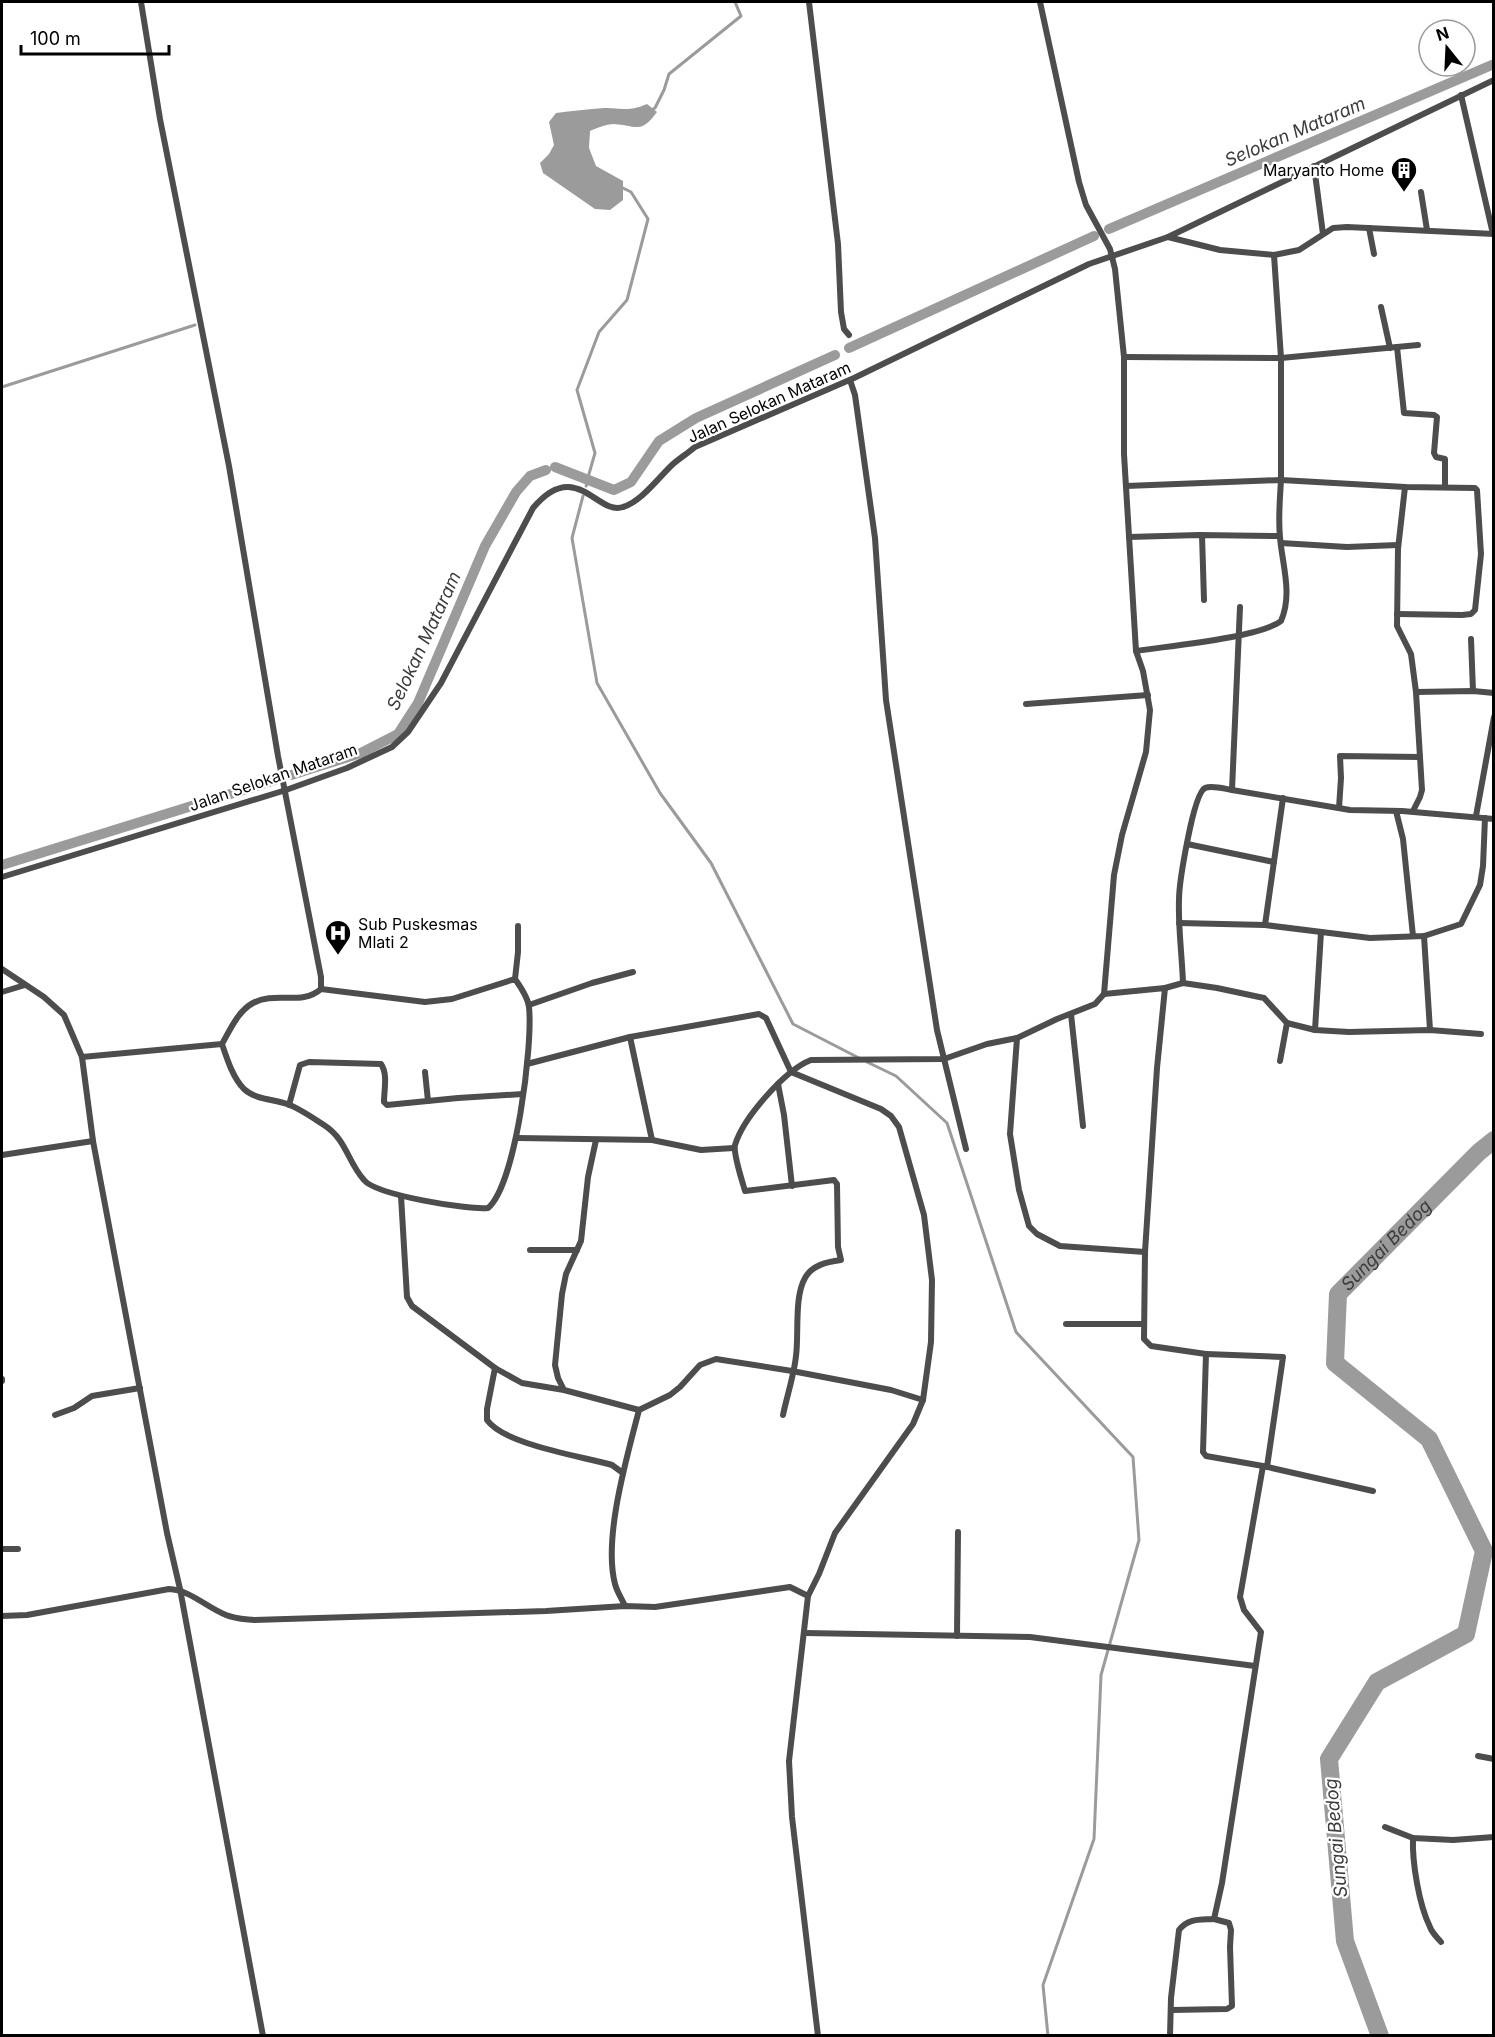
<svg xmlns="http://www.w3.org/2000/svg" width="1495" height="2037" font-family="Inter,sans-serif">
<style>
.water{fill:#9b9b9b}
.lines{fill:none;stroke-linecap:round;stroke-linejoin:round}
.stream{stroke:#9b9b9b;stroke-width:3}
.canal{stroke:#9b9b9b;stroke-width:10}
.river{stroke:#9b9b9b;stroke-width:18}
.minor{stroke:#4d4d4d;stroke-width:6}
.labels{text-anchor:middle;stroke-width:4.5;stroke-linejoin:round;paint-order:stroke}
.poi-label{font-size:16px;fill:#000;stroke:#fff;text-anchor:end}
.street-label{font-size:16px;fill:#000;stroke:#fff}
.water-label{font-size:18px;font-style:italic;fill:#3c3c3c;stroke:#fff}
</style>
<rect width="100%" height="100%" fill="#fff"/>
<path class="water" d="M 647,104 L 657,112 C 641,134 637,126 614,124 C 606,124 597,128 590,131 L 589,148 L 596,166 L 623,181 L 623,200 L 610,210 L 595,209 L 543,173 L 540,163 L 549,154 L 554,145 L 549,122 L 556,113 C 572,111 588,109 604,108 C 622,108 629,112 647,104 Z"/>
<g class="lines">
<g class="stream">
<path d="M 649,111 L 655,108 L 664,90 L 669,74 L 741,16 L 735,2"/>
<path d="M 2,387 L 195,325"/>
<path d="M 589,474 L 595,453 L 577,390 L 599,332 L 627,300 L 648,219 L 631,192 L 621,187"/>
<path d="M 586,486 L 587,484"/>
<path d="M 583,496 L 572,538 L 597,683 L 660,793 L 711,863 L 793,1024 L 859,1058"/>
<path d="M 867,1062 L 896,1076 L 947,1123 L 1016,1332 L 1133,1457 L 1139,1540 L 1101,1675 L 1094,1839 L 1043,1985 L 1048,2036"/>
</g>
<g class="canal">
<path d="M 1109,229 L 1494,64"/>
<path d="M 849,348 L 1094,236"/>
<path d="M 555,467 L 614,490 L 631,482 L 659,441 L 696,418 L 835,355"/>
<path d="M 291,775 L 361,753 L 398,734 L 418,703 L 485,546 L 516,492 L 530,476 L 546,470"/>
<path d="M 2,865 L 275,780"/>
</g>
<path class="river" id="s1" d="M 1380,2036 L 1345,1941 L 1329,1759 L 1377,1682 L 1466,1634 L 1484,1551 L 1429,1439 L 1335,1363 L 1338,1294 L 1479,1152 L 1494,1140"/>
<g class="minor">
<path d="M 141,2 L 160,119 L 229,466 L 278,756 L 321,977 L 321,989"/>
<path d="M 809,2 L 838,244 L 841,312 L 844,329 L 849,335"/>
<path d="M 1461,95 L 1493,234"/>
<path d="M 1314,166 L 1323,234"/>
<path d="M 1421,192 L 1427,230"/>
<path d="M 1369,228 L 1374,254"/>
<path d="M 1168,237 L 1220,250 L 1274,255"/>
<path d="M 1381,307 L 1390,348"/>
<path d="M 1397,347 L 1404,413 L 1434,415 L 1437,417 L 1434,453 L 1436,457 L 1445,459 L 1445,487"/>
<path d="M 1124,357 L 1281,358 L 1274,255 L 1299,250 L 1333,228 L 1347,227 L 1494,234"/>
<path d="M 850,380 L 855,395 L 875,538 L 886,700 L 937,1030 L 966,1149"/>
<path d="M 1126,486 L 1281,480 C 1280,498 1278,518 1280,537 C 1282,564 1293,594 1281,621 C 1259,638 1167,646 1136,651"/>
<path d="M 1405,487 L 1398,549 L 1397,626 L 1411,654 L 1416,692 L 1422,790 L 1420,797 L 1413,811"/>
<path d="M 1202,535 L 1204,600"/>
<path d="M 1129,537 L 1199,535 L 1279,536"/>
<path d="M 1281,543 L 1347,547 L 1398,545"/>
<path d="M 1397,614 L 1462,615 L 1471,614 L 1475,610 L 1481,554 L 1477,490 L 1475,488 L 1405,487 L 1281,480 L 1281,358 L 1418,345"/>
<path d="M 1471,639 L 1473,691"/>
<path d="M 1416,692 L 1473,691 L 1494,693"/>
<path d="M 1026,704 L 1148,695"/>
<path d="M 1232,790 L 1350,810 L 1402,811 L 1494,819"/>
<path d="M 1339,808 L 1341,778 L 1340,756 L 1420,757"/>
<path d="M 1396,811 L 1403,839 L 1413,936"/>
<path d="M 1476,816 L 1494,717"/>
<path d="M 1187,844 L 1274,862"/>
<path d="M 2,877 L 286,790 L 347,768 L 392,747 L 408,732 L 441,683 L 533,508 C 576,457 597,516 623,507 C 641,502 659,477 673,464 C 680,458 688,453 695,447 L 854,378 L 1089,264 L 1168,237 L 1494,80"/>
<path d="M 1179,923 L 1265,925 L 1283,798"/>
<path d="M 1265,925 L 1370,938 L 1424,936 L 1461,924 L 1480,885 L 1483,866 L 1485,818"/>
<path d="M 1424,936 L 1430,1030"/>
<path d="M 2,969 L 44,997 L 64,1015 L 82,1057 L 93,1141 L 167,1533 L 180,1589 L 263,2036"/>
<path d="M 515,979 L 518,952 L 518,926"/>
<path d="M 1183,983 C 1182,955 1178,927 1179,900 C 1179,884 1193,794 1205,788 C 1212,785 1225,789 1232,790 L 1240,607"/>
<path d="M 1165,988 L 1183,983 L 1217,988 L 1264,998 L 1287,1023 L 1315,1030 L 1349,1032 L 1430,1030 L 1481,1034"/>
<path d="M 2,992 L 25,985"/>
<path d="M 1104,994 L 1165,988 L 1157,1068 L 1145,1252 L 1144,1339 L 1151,1346 L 1206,1354 L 1203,1452 L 1206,1456 L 1263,1466 L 1373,1491"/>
<path d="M 529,1005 L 592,983 L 633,972"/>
<path d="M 1071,1014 L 1083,1126"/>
<path d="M 1315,1030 L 1321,932"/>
<path d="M 630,1037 L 652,1140"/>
<path d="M 1017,1038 L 1010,1134 L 1019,1190 L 1029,1226 L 1037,1234 L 1060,1246 L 1145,1252"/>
<path d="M 82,1057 L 222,1044 C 227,1059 233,1078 244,1089 C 256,1100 273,1099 287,1104 C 299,1108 313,1118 324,1125 C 347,1140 347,1161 364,1180 C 376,1195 467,1210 488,1208 C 516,1184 533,1045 529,1007 C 528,998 520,986 515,979 L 452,999 L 425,1002 L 321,989 C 302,1006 275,991 253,1003 C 238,1011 230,1030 222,1044"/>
<path d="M 1280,1061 L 1287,1023"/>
<path d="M 527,1064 L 630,1037 L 759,1014 L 766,1018 L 791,1072 L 881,1109 L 891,1116 L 899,1127 L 924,1215 L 932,1280 L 931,1342 L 923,1400 L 913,1424 L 835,1533 L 819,1574 L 808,1596"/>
<path d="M 425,1072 L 428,1101"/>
<path d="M 778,1084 L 784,1115 L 792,1186"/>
<path d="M 289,1105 L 300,1065 L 309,1062 L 381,1064 C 388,1074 384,1090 384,1102 L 387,1105 L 458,1098 L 523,1094"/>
<path d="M 517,1138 L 652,1140 L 701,1150 L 734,1148"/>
<path d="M 596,1140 L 588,1177 L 581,1241 L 566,1274 L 562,1294 L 555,1365 L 558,1378 L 564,1390 L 639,1410"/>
<path d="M 2,1155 L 93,1141"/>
<path d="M 401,1196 L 407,1297 L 412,1306 L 495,1368 L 522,1383 L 564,1390"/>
<path d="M 530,1250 L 577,1250"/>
<path d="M 1066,1324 L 1144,1324"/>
<path d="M 1206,1354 L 1283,1357 L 1267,1467"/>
<path d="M 495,1368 L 487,1409 L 487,1420 C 505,1445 581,1456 612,1465 L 623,1473"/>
<path d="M 2,1379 L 2,1381"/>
<path d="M 55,1415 L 74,1408 L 92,1396 L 140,1388"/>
<path d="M 783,1415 C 787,1396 794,1375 796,1356 C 799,1334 794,1297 805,1278 C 812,1265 827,1262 841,1260 L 838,1247 L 837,1184 L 834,1180 L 745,1191 C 742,1180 733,1154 735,1145 C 743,1118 785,1070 811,1060 L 944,1059 L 987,1044 L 1017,1038 L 1057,1019 L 1095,1004 L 1104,994 L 1114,875 L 1122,835 L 1146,752 L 1150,710 L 1143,671 L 1136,651 L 1124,454 L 1124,357 L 1115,269 L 1110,249 L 1086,205 L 1079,182 L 1040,2"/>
<path d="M 2,1549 L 18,1549"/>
<path d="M 625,1606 C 622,1599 617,1592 615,1584 C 603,1538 627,1457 639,1410 L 670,1395 L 680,1387 L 700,1365 L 716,1359 L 792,1371 L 891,1390 L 923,1400"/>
<path d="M 2,1616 L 27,1615 L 169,1589 C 190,1590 206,1607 226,1615 C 235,1619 245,1619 254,1620 L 546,1611 L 625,1606 L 655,1607 L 790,1587 L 808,1596 L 789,1761 L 792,1817 L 818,2036"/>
<path d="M 805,1633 L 1030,1637 L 1255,1666"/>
<path d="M 957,1636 L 958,1532"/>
<path d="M 1478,1756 L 1494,1759"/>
<path d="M 1385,1827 L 1413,1838 L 1453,1840 L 1494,1837"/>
<path d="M 1413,1838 C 1412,1862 1419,1905 1430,1927 C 1432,1933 1437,1937 1441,1942"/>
<path d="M 1171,2010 L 1227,2009 L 1232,2006 L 1230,1947 L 1231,1930 L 1229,1923 L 1214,1919"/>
<path d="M 1170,2036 L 1171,1998 L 1179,1930 C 1188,1918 1200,1920 1214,1919 L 1222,1883 L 1261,1632 L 1244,1610 L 1240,1597 L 1263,1466"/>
</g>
</g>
<defs>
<g id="building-pin" transform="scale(1.35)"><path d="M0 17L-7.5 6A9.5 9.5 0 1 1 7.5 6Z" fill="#000" stroke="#fff"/><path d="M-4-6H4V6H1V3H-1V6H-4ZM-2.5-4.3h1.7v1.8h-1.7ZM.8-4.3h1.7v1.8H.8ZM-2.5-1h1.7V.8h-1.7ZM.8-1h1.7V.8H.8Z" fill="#fff"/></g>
<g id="hospital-pin" transform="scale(1.35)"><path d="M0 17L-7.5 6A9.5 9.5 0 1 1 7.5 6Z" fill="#000" stroke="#fff"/><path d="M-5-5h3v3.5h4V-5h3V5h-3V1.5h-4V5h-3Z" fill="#fff"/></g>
</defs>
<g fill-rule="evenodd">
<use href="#building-pin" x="1404" y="170"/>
<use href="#hospital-pin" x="338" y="933"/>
</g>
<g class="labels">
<g class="poi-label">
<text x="1384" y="176">Maryanto Home</text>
<text x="358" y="930" text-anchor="start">Sub Puskesmas<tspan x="358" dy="18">Mlati 2</tspan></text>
</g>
<g class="street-label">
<text transform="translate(769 402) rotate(-24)" y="6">Jalan Selokan Mataram</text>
<text transform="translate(273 777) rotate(-19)" y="6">Jalan Selokan Mataram</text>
</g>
<g class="water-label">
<text transform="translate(1295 132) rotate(-23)" y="6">Selokan Mataram</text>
<text transform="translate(424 641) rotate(-65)" y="6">Selokan Mataram</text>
<text dy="6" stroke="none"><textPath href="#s1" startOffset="944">Sungai Bedog</textPath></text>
<text transform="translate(1336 1838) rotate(-95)" y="6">Sungai Bedog</text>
</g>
</g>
<rect width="1495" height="2037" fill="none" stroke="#000000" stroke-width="6"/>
<g transform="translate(1447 48) rotate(342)"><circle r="28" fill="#ffffff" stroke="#999999" stroke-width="1.5"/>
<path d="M0-4.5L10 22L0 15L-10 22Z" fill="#000000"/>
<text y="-9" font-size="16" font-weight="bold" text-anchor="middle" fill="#000000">N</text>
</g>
<path d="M21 45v9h148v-9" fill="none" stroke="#000000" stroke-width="3"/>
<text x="30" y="45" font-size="18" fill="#000000" stroke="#ffffff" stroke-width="4.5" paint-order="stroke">100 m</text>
</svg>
